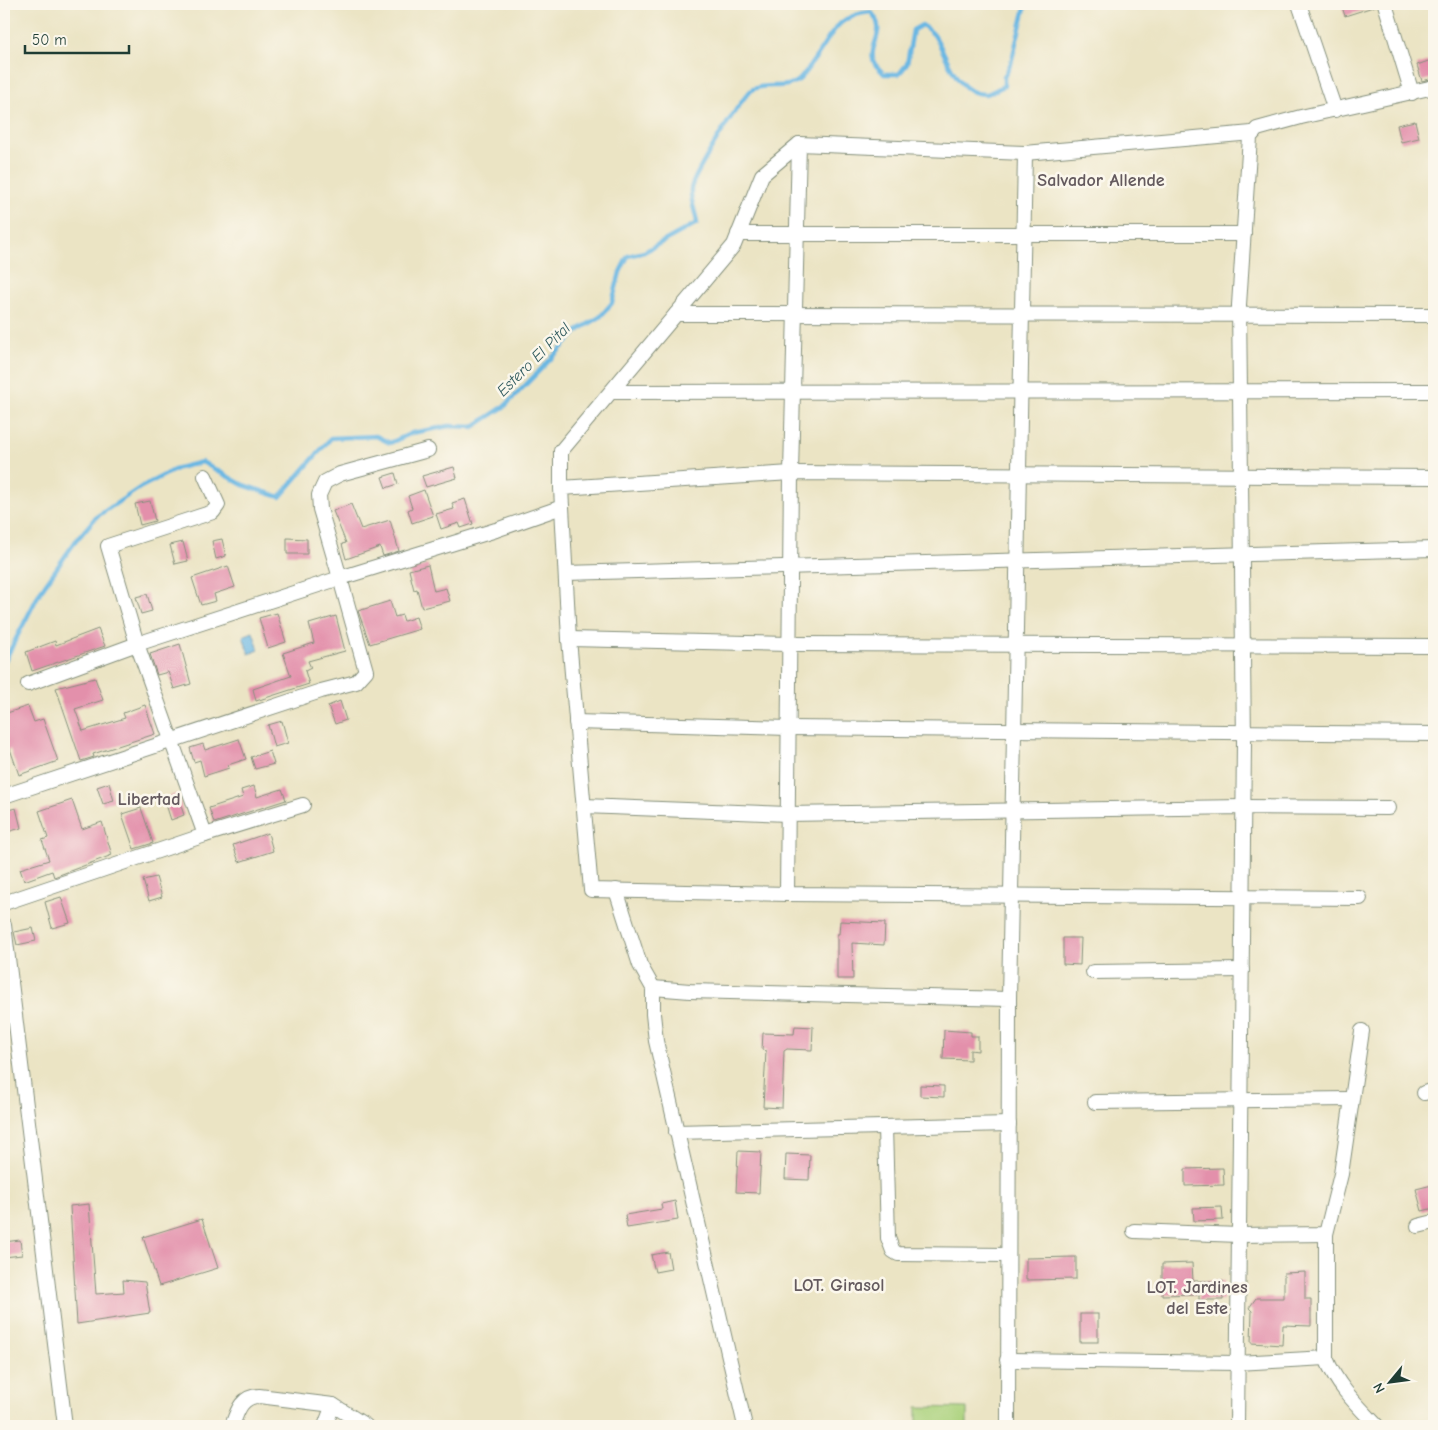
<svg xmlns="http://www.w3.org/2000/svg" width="1438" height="1430" font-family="'Comic Neue',sans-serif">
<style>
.green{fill:#abd27d;stroke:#658858}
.water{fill:#6ab7e3;stroke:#447a8c}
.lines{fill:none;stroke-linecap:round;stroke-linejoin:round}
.stream{stroke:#6ab7e3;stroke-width:4.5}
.building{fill:#e390ab}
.street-casing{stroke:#85907c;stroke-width:16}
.street{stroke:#fff;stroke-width:14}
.labels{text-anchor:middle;stroke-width:5;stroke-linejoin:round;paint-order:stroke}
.water-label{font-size:16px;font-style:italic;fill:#325c60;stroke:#fbf7ec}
.quarter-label{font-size:18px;font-weight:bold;fill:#645a5e;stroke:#fbf7ec}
</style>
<rect width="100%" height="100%" fill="#fbf7ec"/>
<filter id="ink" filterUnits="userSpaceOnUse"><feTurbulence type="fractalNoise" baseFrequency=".02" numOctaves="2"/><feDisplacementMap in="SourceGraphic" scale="10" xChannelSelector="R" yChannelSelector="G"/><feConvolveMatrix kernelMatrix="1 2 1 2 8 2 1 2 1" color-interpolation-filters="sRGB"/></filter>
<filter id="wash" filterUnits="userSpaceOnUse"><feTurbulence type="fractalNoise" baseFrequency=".0096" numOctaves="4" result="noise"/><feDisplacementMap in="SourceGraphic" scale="20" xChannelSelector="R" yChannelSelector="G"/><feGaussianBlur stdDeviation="1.12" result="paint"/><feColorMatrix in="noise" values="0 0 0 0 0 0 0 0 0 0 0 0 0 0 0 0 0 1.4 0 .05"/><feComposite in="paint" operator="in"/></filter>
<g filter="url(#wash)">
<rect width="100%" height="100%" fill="#ebe4c4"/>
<path class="green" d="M 917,1407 L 967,1408 L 967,1426 L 917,1426 Z"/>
<path class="water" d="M 253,632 L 259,650 L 249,654 L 243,636 Z"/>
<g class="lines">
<path class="stream" d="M 4,662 L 40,592 L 75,542 L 96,517 L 141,487 L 178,468 L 202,462 L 243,485 L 280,497 L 331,438 L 376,436 L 390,443 L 412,433 L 449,426 L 473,427 L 505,406 L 580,329 L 600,317 L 612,303 L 620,272 L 628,256 L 644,252 L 697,223 C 696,213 690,200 691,189 C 692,178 743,94 753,89 C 768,82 785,91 800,79 C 804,75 808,68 811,64 C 832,37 834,15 871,12 C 889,32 867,45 874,62 C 875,66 881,70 884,74 L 899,74 L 907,64 L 913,30 L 922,25 C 926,28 931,31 934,35 C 947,54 956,96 986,94 C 992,93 998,88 1004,86 L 1004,77 L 1011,63 L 1026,4"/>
</g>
<g id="blocks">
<g class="building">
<path d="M 1341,4 L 1375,4 L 1376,6 L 1345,16 Z"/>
<path d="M 1434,59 L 1434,78 L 1422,81 L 1417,65 Z"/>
<path d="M 1415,121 L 1419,138 L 1401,142 L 1397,125 Z"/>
<path d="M 454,467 L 457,478 L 426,487 L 422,476 Z"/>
<path d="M 395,473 L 398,484 L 386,488 L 382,477 Z"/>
<path d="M 424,490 L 433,516 L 412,523 L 408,510 L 412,508 L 408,496 Z"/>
<path d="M 465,499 L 473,524 L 461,528 L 459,523 L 441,529 L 436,514 L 454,509 L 452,503 Z"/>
<path d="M 150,501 L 155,521 L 140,525 L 135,504 Z"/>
<path d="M 351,504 L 361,529 L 390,520 L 399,551 L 383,556 L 380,547 L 346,559 L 342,544 L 346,543 L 333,511 Z"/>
<path d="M 287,538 L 307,539 L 307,554 L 287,554 Z"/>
<path d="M 222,539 L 226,556 L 216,559 L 212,541 Z"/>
<path d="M 183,542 L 188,561 L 175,564 L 170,545 Z"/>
<path d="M 428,565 L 434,591 L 446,588 L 450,601 L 422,608 L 417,589 L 414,590 L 409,570 Z"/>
<path d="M 228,566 L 235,587 L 214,594 L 216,601 L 201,605 L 192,578 Z"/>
<path d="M 147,594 L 152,611 L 141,614 L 136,597 Z"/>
<path d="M 390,601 L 395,617 L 402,615 L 404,621 L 416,617 L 420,629 L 370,644 L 358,611 Z"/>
<path d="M 277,613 L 286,642 L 268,648 L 259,618 Z"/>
<path d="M 336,616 L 345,651 L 308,661 L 311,668 L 305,671 L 309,684 L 256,701 L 253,689 L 291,676 L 283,653 L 314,643 L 309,624 Z"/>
<path d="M 98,629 L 105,646 L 32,671 L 26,652 L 55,641 L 56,645 Z"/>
<path d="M 180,644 L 191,684 L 174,689 L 168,672 L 157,675 L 150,654 Z"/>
<path d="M 95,678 L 103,700 L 75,709 L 83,731 L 125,718 L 123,713 L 145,705 L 155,734 L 93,754 L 94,757 L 81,761 L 56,688 Z"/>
<path d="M 340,701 L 346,720 L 335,724 L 328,706 Z"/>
<path d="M 28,706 L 34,722 L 43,719 L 58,761 L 19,775 L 10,749 L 4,752 L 4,714 Z"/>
<path d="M 282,721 L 288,743 L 274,747 L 268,725 Z"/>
<path d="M 239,739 L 246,759 L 228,765 L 229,768 L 204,776 L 200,760 L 194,762 L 190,748 L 203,744 L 205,750 Z"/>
<path d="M 270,751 L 274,764 L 255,769 L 251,757 Z"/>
<path d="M 109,783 L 114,801 L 103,804 L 97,787 Z"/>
<path d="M 254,786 L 257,797 L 282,789 L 286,800 L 214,823 L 209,808 L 243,797 L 241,790 Z"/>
<path d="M 177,794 L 184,815 L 171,820 L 164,798 Z"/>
<path d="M 72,800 L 82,829 L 102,822 L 112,855 L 54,877 L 52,871 L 24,881 L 20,869 L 49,860 L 42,840 L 48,838 L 39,811 Z"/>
<path d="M 16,808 L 21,828 L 4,833 L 4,811 Z"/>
<path d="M 141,808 L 153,843 L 134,849 L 122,814 Z"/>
<path d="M 268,833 L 273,851 L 239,862 L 233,845 Z"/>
<path d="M 156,877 L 162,897 L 149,901 L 143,880 Z"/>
<path d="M 61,897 L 70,923 L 52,928 L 45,902 Z"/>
<path d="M 840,921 L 885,923 L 884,945 L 852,943 L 853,979 L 837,979 L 837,934 L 839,934 Z"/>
<path d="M 33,928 L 36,941 L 17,945 L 14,932 Z"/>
<path d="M 1063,938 L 1081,938 L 1080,965 L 1063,964 Z"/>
<path d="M 795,1026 L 813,1027 L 812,1050 L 787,1049 L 784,1051 L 782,1108 L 763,1107 L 766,1051 L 762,1050 L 763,1033 L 794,1034 Z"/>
<path d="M 944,1030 L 971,1032 L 971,1036 L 978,1036 L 978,1051 L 970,1050 L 970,1060 L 943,1059 Z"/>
<path d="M 920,1085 L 944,1086 L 944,1097 L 920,1096 Z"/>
<path d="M 738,1151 L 761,1152 L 759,1193 L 736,1192 Z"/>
<path d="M 786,1154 L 810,1155 L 809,1180 L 785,1179 Z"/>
<path d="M 1223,1168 L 1224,1185 L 1185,1186 L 1185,1169 Z"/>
<path d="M 1432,1185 L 1434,1208 L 1422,1211 L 1416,1189 Z"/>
<path d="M 675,1201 L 678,1220 L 627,1228 L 625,1215 L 662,1209 L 661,1204 Z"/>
<path d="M 89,1204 L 96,1294 L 124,1292 L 123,1280 L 145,1282 L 150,1313 L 77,1324 L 70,1206 Z"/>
<path d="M 1222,1207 L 1223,1220 L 1194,1221 L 1193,1208 Z"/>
<path d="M 202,1219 L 218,1268 L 159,1286 L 143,1237 Z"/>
<path d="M 20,1240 L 22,1255 L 4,1257 L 4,1242 Z"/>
<path d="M 668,1252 L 671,1269 L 655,1272 L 651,1255 Z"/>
<path d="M 1076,1257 L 1076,1279 L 1026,1280 L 1026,1258 Z"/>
<path d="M 1192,1263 L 1193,1281 L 1223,1281 L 1223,1300 L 1199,1300 L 1199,1294 L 1162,1295 L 1162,1264 Z"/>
<path d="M 1305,1272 L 1305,1299 L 1311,1299 L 1311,1326 L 1283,1325 L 1282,1345 L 1251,1343 L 1252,1311 L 1249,1308 L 1256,1298 L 1284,1298 L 1284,1273 Z"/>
<rect x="1080" y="1314" width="18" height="28"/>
</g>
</g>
</g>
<g filter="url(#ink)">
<use href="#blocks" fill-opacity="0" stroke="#85907c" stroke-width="1"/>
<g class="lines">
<g class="street-casing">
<g id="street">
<path d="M 1299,4 L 1335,110"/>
<path d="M 1385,4 L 1412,93"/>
<path d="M 738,234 L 1244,234"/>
<path d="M 676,314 L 1434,315"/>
<path d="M 611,392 L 1434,391"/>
<path d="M 561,488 L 561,451 L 734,245 L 762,175 L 799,144 L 1025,153 L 1252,133"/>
<path d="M 566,573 L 1434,549"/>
<path d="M 569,639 L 789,644 L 1434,646"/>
<path d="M 28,684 L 137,644 L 340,578 L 320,509 L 319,495 L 325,482 L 340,474 L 428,450"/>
<path d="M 576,722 L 788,728 L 1434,734"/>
<path d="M 4,796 L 321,691 L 356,682 L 366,671 L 340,578 L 496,530 L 562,507"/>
<path d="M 584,806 L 787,814 L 1244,807 L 1388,808"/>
<path d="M 205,835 L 137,644 L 108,546 L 213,512 L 218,505 L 205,476"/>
<path d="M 616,890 L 640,965 L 653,988 L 653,1014 L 656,1041 L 745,1426"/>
<path d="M 787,894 L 591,890 L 569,639 L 561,488 L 791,473 L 799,144"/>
<path d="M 1360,898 L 787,894 L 791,473 L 1434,477"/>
<path d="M 4,903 L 205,835 L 303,805"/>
<path d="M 4,925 L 65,1426"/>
<path d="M 1093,972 L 1242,970"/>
<path d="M 653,988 L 690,991 L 1009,999 L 1008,1426"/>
<path d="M 1009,999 L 1025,153"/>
<path d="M 1424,1093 L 1434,1090"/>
<path d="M 1095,1102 L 1351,1099"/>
<path d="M 885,1127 L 888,1238 L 893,1251 L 898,1254 L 1008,1255"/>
<path d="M 676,1132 L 1009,1124"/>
<path d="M 1418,1226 L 1434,1222"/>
<path d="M 1134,1231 L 1239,1235 L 1326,1234 L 1341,1174 L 1362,1031"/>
<path d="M 1326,1234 L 1326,1358 C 1337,1386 1357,1405 1377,1426"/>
<path d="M 1007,1360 L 1237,1363 L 1326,1358"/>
<path d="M 232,1426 C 237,1412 241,1396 259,1396 L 333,1405 L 366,1426"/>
<path d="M 325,1426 L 333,1405"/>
<path d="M 1237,1426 L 1244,743 L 1239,305 L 1250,137 L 1257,129 L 1301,117 L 1434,87"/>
</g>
</g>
<use href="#street" class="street"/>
</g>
</g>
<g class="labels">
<g class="water-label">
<text transform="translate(533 359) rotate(-45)" y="6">Estero El Pital</text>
</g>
<g class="quarter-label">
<text x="1101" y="186">Salvador Allende</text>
<text x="149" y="805">Libertad</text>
<text x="839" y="1291">LOT. Girasol</text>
<text x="1197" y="1293">LOT. Jardines<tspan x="1197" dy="21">del Este</tspan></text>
</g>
</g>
<rect width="1438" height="1430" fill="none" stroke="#fbf7ec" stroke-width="20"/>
<g transform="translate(1390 1382) rotate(241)" stroke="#fbf7ec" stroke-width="4" paint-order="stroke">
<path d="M0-4L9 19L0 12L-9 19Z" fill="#1f3d34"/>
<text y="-8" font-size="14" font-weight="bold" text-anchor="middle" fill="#1f3d34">N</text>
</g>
<path d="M25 45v8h104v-8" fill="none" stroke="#1f3d34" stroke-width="2.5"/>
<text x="32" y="45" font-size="15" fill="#1f3d34" stroke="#fbf7ec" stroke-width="4" paint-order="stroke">50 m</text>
</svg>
